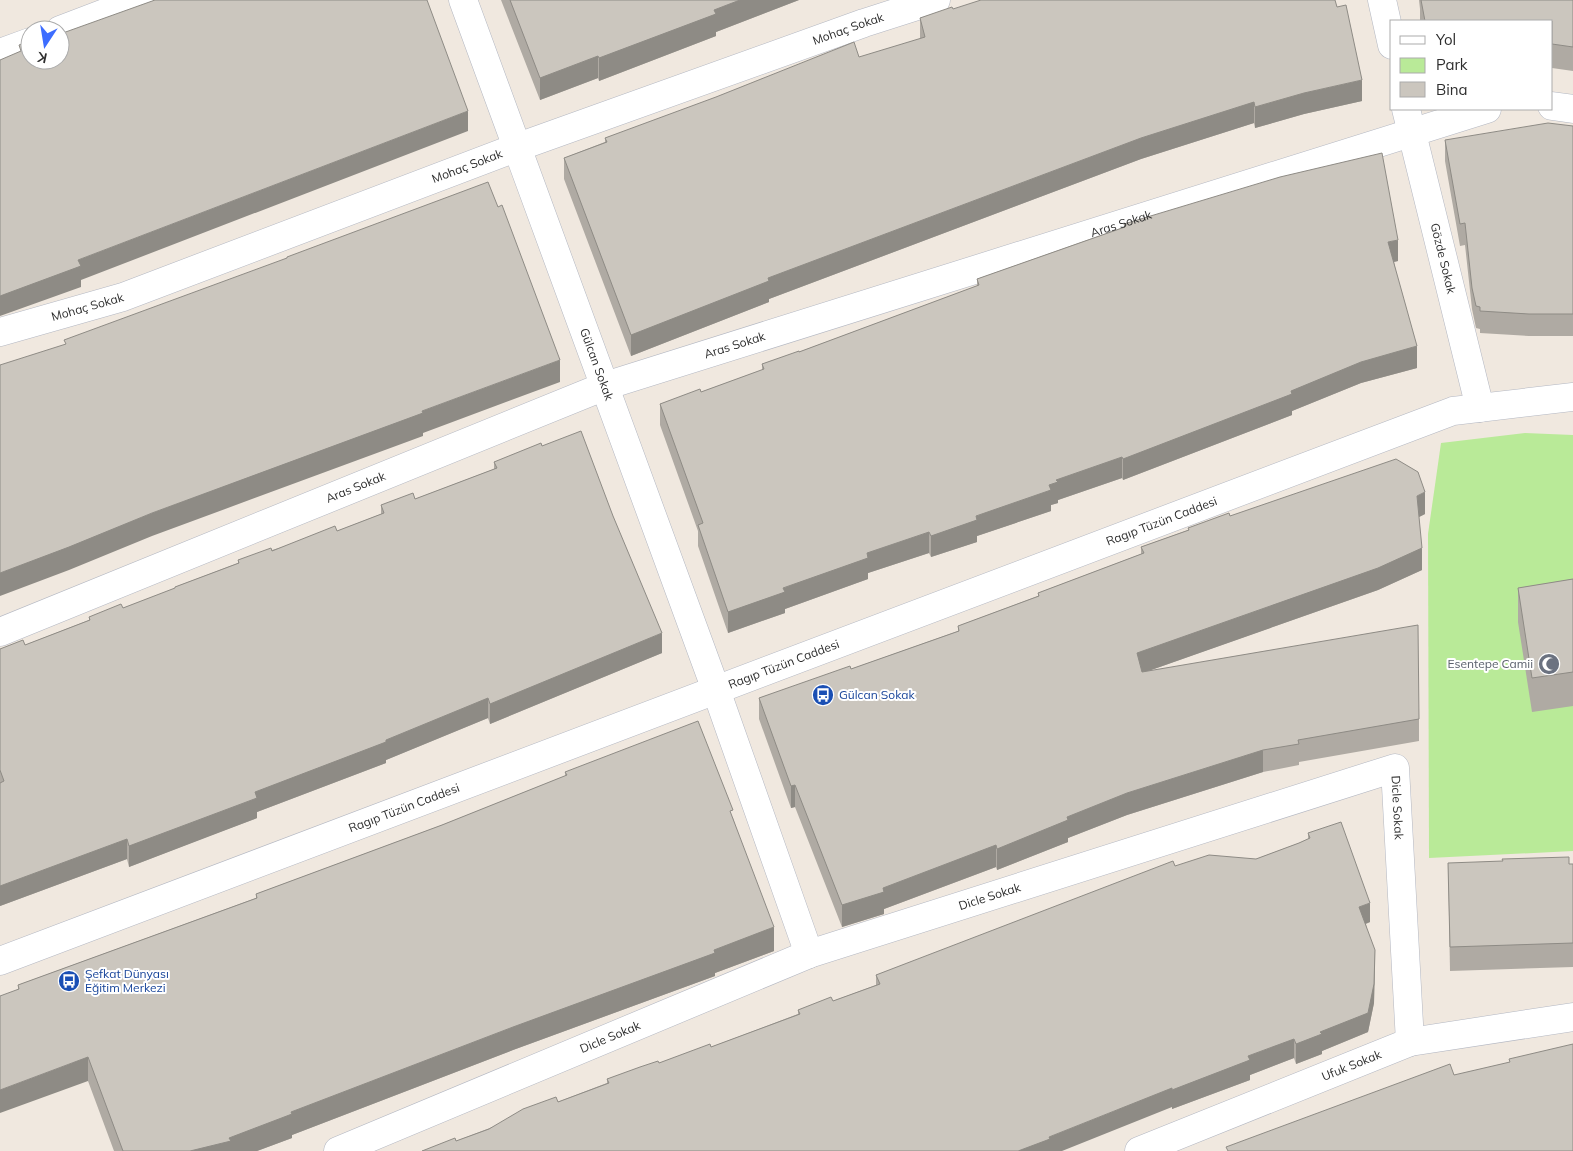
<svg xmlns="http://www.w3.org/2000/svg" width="1573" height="1151" font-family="Mulish,sans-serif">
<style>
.green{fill:#b9ea98}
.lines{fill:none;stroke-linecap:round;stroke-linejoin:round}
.minor-casing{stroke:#b3b7c2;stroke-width:29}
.minor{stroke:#fff;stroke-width:28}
.wall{fill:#afaaa3}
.shaded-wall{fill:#8e8b85}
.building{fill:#cbc6be;stroke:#8e8b85}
.labels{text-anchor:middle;stroke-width:4;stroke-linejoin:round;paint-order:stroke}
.street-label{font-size:12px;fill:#2e2e2e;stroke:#fff}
.worship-label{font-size:12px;fill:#5b616d;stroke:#fff;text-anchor:end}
.transit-label{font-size:12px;fill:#164399;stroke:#fff;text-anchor:start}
</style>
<rect width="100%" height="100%" fill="#f0e8df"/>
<path class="green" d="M 1525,433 L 1573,435 L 1573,851 L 1429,858 L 1428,534 L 1441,443 Z"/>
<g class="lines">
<g class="minor-casing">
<g id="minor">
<path id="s1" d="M 463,0 L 716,690 L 809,954"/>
<path d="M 1382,0 L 1392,45"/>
<path d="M 60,30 L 139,0"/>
<path d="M 0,53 L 30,42"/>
<path d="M 1552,106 L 1573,109"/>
<path id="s2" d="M 1406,109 L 1480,408"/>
<path id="s3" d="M 0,332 L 123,297 L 518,147 L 864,23 L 936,0"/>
<path id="s4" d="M 0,632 L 605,386 L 1487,109"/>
<path id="s5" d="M 0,961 L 1453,411 L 1573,397"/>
<path id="s6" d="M 338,1151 L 809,954 L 1395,768 L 1410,1042"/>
<path id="s7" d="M 1139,1151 L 1410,1042 L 1573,1017"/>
</g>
</g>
<use href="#minor" class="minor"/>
</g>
<g class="wall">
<path d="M 501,0 L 799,0 L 716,32 L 716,36 L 599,81 L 598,78 L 540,100 Z"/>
<path d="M 1419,0 L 1573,0 L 1573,71 L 1552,68 L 1552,21 L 1420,21 L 1420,9 Z"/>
<path d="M 953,9 L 1362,101 L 1304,114 L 1255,128 L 1254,123 L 1141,159 L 769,299 L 769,302 L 631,356 L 564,179 L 564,158 L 605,142 L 605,138 L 920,39 L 920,18 Z"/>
<path d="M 1573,126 L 1573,336 L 1529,336 L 1480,333 L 1480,329 L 1476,328 L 1472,309 L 1465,245 L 1460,246 L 1445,161 L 1445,140 Z"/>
<path d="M 1124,224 L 1398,261 L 1394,262 L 1417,368 L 1361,383 L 1292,411 L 1292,415 L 1123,480 L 1122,478 L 1058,500 L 1058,503 L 1051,505 L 1051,511 L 977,536 L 977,542 L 931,557 L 929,553 L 868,573 L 868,579 L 785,609 L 785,613 L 728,633 L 698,546 L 698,531 L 660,425 L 660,404 L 701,392 L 762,370 L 762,364 L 799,352 L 977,286 L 977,279 L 1124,227 Z"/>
<path d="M 542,446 L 662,653 L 490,724 L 488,718 L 386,760 L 386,763 L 257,812 L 257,818 L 209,836 L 129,867 L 127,859 L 0,906 L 0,649 L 25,645 L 89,620 L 89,617 L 123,608 L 175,589 L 175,587 L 238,563 L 238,560 L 337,531 L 381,514 L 381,505 L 415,499 L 494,469 L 494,462 Z"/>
<path d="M 1425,514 L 1419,517 L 1422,570 L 1378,590 L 1151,670 L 1419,719 L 1419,741 L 1299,762 L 1299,765 L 1263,772 L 1127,815 L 1068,838 L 1068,842 L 997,870 L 996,867 L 884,909 L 884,914 L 842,927 L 795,807 L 791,808 L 759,719 L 759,698 L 851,669 L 958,631 L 958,626 L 1038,596 L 1038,593 L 1141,554 L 1141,547 L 1188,530 L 1188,528 L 1230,516 Z"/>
<path d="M 1573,579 L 1573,706 L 1532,712 L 1518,622 L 1518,588 Z"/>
<path d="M 565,772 L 733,818 L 774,951 L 715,973 L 715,976 L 513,1050 L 292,1135 L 292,1138 L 257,1151 L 114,1151 L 88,1081 L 18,989 L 18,985 L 256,898 L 256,894 L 442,825 L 565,776 Z"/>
<path d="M 1308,833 L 1370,922 L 1366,924 L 1375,969 L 1374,1003 L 1368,1032 L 1322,1051 L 1322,1054 L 1296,1064 L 1294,1058 L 1250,1075 L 1250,1080 L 1172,1109 L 1172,1107 L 456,1141 L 607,1083 L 607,1079 L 711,1047 L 798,1014 L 798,1010 L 833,1001 L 876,985 L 876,975 L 1175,866 L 1256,859 L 1299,843 L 1308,839 Z"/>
<path d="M 1448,863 L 1573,864 L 1573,967 L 1450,971 Z"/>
</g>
<g class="shaded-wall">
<path d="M 740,0 L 799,0 L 716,32 L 716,36 L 599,81 L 599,58 L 714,10 Z"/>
<path d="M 598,56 L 598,78 L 540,100 L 540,78 Z"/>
<path d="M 1362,80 L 1362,101 L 1304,114 L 1255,128 L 1255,107 L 1304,93 Z"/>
<path d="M 1254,102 L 1254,123 L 1141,159 L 769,299 L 769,302 L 631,356 L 631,335 L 768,278 L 1141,138 Z"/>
<path d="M 468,111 L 468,131 L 81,280 L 81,287 L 0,316 L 0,296 L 78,260 Z"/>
<path d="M 1398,240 L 1398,261 L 1388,263 L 1388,242 Z"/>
<path d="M 1417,346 L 1417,368 L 1361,383 L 1292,411 L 1292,415 L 1123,480 L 1123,459 L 1361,362 Z"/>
<path d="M 560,360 L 560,382 L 423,433 L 423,436 L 152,536 L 69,570 L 0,596 L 0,573 L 152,513 L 422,411 Z"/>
<path d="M 1122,457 L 1122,478 L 1058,500 L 1058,503 L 1051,505 L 1051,511 L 977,536 L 977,542 L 931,557 L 931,536 L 1049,485 L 1056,480 Z"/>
<path d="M 1425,492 L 1425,514 L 1417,518 L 1417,496 Z"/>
<path d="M 929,532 L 929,553 L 868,573 L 868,579 L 785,609 L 785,613 L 728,633 L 728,612 L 867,553 Z"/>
<path d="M 1422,548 L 1422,570 L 1378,590 L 1137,675 L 1137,653 Z"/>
<path d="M 662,633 L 662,653 L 490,724 L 490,704 Z"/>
<path d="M 488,698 L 488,718 L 386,760 L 386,763 L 257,812 L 257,818 L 129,867 L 129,846 L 255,792 L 386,740 Z"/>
<path d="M 1263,750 L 1263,772 L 1127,815 L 1068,838 L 1068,842 L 997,870 L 997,849 L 1067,817 L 1127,793 Z"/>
<path d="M 795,785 L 795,807 L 791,808 L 791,786 Z"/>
<path d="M 127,839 L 127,859 L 0,906 L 0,886 Z"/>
<path d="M 996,845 L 996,867 L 884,909 L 884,914 L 842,927 L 842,905 L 883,888 Z"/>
<path d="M 1370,903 L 1370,922 L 1359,926 L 1359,907 Z"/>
<path d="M 774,927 L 774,951 L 715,973 L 715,976 L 513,1050 L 292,1135 L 292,1138 L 257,1151 L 190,1151 L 229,1138 L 291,1112 Z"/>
<path d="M 1375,950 L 1374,1003 L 1368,1032 L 1322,1051 L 1322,1054 L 1296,1064 L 1296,1044 L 1320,1032 Z"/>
<path d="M 1294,1039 L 1294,1058 L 1250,1075 L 1250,1080 L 1172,1109 L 1172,1090 L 1248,1056 Z"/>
<path d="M 88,1057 L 88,1081 L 0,1113 L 0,1090 Z"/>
<path d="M 1172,1088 L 1172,1107 L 1062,1151 L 1018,1151 L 1049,1137 Z"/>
</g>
<g class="building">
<path d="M 155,0 L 427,0 L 468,111 L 78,260 L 81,266 L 0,296 L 0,60 L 21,51 L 19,45 L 30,41 L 30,60 L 60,60 L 60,34 Z"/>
<path d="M 510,0 L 740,0 L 714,10 L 716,14 L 599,58 L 598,56 L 540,78 Z"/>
<path d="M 981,0 L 1335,0 L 1337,7 L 1346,5 L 1362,80 L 1304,93 L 1255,107 L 1254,102 L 1141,138 L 768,278 L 769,281 L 631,335 L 564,158 L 607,142 L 605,138 L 716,97 L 854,42 L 859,57 L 925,37 L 920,18 L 952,7 L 953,9 Z"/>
<path d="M 1421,0 L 1573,0 L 1573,47 L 1552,44 L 1552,21 L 1425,21 Z"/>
<path d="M 1548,123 L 1573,126 L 1573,314 L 1529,314 L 1480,311 L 1480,307 L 1476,306 L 1472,288 L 1465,223 L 1460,224 L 1445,140 Z"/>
<path d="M 1382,153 L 1398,240 L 1388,242 L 1417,346 L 1361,362 L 1291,391 L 1292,394 L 1123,459 L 1122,457 L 1056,480 L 1058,482 L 1049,485 L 1051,490 L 976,516 L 977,520 L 931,536 L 929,532 L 867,553 L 868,558 L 783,588 L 785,592 L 728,612 L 698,525 L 703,523 L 660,404 L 700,389 L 701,392 L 764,369 L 762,364 L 799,351 L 799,352 L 979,285 L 977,279 L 1125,227 L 1124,224 L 1280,177 Z"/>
<path d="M 488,182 L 498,207 L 502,205 L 560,360 L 422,411 L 423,413 L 152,513 L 69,547 L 0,573 L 0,365 L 66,344 L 64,340 L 287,258 L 287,257 Z"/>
<path d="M 581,431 L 613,516 L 662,633 L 490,704 L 488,698 L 386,740 L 386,742 L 255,792 L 257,798 L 129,846 L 127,839 L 0,886 L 0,783 L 4,781 L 0,770 L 0,649 L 23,640 L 25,645 L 90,620 L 89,617 L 121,604 L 123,608 L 175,588 L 175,587 L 239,563 L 238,560 L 271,548 L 272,551 L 335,526 L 337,531 L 384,513 L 381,505 L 413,493 L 415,499 L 497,468 L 494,462 L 541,443 L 542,446 Z"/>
<path d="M 1396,459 L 1418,472 L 1425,492 L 1417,496 L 1422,548 L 1378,568 L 1137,653 L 1142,672 L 1418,625 L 1419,719 L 1298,740 L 1299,744 L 1263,750 L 1127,793 L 1067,817 L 1068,820 L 997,849 L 996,845 L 883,888 L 884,892 L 842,905 L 795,785 L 791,786 L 759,698 L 850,666 L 851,669 L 959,631 L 958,626 L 1039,596 L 1038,593 L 1144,553 L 1141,547 L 1189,530 L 1188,528 L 1229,513 L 1230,516 Z"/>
<path d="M 1573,579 L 1573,672 L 1532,678 L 1518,588 Z"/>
<path d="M 698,721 L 733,810 L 730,811 L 774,927 L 714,950 L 715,953 L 513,1027 L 291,1112 L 292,1114 L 229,1138 L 231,1141 L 190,1151 L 123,1151 L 88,1057 L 0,1090 L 0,996 L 19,989 L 18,985 L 257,898 L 256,894 L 442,825 L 567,775 L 565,772 Z"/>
<path d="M 1341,822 L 1370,903 L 1359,907 L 1375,950 L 1374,984 L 1368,1013 L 1320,1032 L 1322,1034 L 1296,1044 L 1294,1039 L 1248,1056 L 1250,1060 L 1172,1090 L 1172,1088 L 1049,1137 L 1050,1139 L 1018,1151 L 422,1151 L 455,1138 L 456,1141 L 489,1129 L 523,1109 L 556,1097 L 558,1102 L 609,1083 L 607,1079 L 640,1067 L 658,1061 L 659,1063 L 710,1044 L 711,1047 L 800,1014 L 798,1010 L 831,997 L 833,1001 L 880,984 L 876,975 L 1173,861 L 1175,866 L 1209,855 L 1256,859 L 1299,843 L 1310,838 L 1308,833 Z"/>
<path d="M 1569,857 L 1569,864 L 1573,864 L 1573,943 L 1450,947 L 1448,863 L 1503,861 L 1502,859 Z"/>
<path d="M 1573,1044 L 1573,1151 L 1228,1151 L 1226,1147 L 1450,1064 L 1454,1075 L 1510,1062 L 1509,1059 Z"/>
</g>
<defs>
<g id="mosque-disc" transform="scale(1.125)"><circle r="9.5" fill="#6b7280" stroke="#fff"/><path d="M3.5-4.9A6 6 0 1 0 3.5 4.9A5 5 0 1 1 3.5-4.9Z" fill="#fff"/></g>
<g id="bus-disc" transform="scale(1.125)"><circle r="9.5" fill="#1a4fb4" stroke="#fff"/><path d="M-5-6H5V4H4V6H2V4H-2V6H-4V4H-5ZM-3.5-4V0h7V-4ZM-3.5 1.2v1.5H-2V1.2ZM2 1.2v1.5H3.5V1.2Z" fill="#fff"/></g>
</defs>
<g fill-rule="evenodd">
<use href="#mosque-disc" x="1549" y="664"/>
<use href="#bus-disc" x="823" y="695"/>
<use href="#bus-disc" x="69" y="981"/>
</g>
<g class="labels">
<g class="street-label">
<text dy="4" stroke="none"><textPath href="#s3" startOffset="901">Mohaç Sokak</textPath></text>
<text dy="4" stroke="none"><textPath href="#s3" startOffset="496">Mohaç Sokak</textPath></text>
<text dy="4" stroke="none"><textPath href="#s4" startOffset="1194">Aras Sokak</textPath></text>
<text dy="4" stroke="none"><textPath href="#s2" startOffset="154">Gözde Sokak</textPath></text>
<text dy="4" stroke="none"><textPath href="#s3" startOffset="91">Mohaç Sokak</textPath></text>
<text dy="4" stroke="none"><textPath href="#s4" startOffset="789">Aras Sokak</textPath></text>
<text dy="4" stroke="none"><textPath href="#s1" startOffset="388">Gülcan Sokak</textPath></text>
<text dy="4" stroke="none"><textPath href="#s4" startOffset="384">Aras Sokak</textPath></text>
<text dy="4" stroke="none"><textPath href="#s5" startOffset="1242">Ragıp Tüzün Caddesi</textPath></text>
<text dy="4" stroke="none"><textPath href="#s5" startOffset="838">Ragıp Tüzün Caddesi</textPath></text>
<text dy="4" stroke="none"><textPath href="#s6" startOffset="1165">Dicle Sokak</textPath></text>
<text dy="4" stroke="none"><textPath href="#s5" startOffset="432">Ragıp Tüzün Caddesi</textPath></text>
<text dy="4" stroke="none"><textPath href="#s6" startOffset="700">Dicle Sokak</textPath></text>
<text dy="4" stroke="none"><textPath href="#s6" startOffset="295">Dicle Sokak</textPath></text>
<text dy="4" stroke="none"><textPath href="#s7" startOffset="229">Ufuk Sokak</textPath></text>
</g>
<g class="worship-label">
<text x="1533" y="668">Esentepe Camii</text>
</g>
<g class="transit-label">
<text x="839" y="699">Gülcan Sokak</text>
<text x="85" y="978">Şefkat Dünyası<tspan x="85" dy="14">Eğitim Merkezi</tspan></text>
</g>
</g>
<rect x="1390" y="20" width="162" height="90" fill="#ffffff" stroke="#ababab"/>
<rect x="1400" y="36" width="25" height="8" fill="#ffffff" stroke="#ababab"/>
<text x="1436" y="45" font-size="15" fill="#2e2e2e">Yol</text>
<rect x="1400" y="58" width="25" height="15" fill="#b9ea98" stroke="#ababab"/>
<text x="1436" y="70" font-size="15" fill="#2e2e2e">Park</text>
<rect x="1400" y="82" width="25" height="15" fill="#cbc6be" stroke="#ababab"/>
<text x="1436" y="95" font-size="15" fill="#2e2e2e">Bina</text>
<g transform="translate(45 45) rotate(192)"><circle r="24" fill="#ffffff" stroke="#ababab"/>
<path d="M0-4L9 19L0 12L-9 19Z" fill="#3d6dff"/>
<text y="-8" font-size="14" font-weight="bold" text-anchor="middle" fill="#2e2e2e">K</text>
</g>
</svg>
